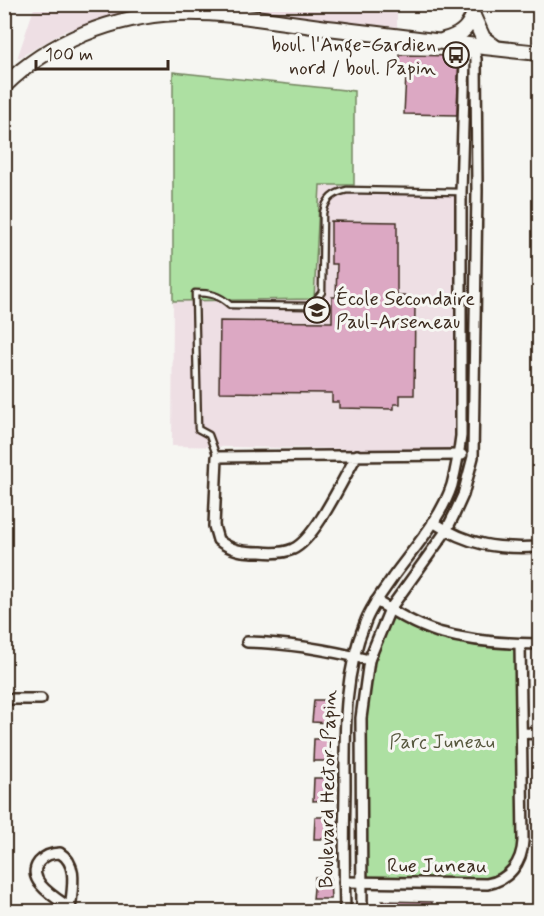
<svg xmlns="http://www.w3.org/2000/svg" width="544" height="916" font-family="Mynerve,sans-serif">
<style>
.built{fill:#eedfe4}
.green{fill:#ade0a2;stroke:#748560;stroke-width:1.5}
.building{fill:#dca8c3;stroke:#3b2a1e;stroke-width:1.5}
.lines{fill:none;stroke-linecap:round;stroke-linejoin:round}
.lane-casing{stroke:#3b2a1e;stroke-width:9}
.street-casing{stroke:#3b2a1e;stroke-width:14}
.secondary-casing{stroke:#3b2a1e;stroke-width:18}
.lane{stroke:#f6f6f2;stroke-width:4.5}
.street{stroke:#f6f6f2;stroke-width:9}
.secondary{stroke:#f6f6f2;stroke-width:14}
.labels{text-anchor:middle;stroke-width:6;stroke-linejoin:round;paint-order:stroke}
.poi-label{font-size:20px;fill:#3b2a1e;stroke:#f6f6f2;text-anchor:end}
.park-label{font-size:20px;fill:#58583f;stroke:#f6f6f2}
.street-label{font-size:20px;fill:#3b2a1e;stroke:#f6f6f2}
</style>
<rect width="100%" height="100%" fill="#f6f6f2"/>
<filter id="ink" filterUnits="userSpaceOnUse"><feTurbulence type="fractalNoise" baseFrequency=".0167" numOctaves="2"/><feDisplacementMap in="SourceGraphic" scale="12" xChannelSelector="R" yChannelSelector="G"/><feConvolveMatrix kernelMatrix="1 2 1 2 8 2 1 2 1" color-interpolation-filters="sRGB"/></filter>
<g filter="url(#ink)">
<g class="built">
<path d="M 35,5 L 397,5 L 397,27 L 198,6 L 163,6 L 128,12 L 65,31 L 17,59 Z"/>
<path d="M 320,185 L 461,192 L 461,451 L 172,446 L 173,301 L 314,299 Z"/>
</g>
<g class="green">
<path d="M 173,72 L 354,91 L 354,185 L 320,185 L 314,299 L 173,301 Z"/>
<path d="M 390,609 L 438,632 L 520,644 L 523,848 L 503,879 L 362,883 L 361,749 L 369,660 Z"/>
</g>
<g class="building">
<path d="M 400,55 L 459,56 L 457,115 L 404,114 L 406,75 L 399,74 Z"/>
<path d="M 331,221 L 397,222 L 397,296 L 406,296 L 406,303 L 415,303 L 414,395 L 400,395 L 400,404 L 394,404 L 394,409 L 339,408 L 339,402 L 332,402 L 332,393 L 219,392 L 220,321 L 332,322 L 332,297 L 336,297 L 337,264 L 331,264 Z"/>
<path d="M 314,700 L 328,700 L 331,723 L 312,722 Z"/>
<path d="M 314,739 L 329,739 L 331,761 L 313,761 Z"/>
<path d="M 314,778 L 330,778 L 332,800 L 313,801 Z"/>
<path d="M 315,817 L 330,817 L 332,839 L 314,839 Z"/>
<path d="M 315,877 L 330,877 L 331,899 L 313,899 Z"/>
<path d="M 382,901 L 432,902 L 432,912 L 382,912 Z"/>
</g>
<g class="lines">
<g class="lane-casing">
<g id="lane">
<path d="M 140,15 L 141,4"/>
<path d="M 217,457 L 209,435 L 198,429 L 195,293 C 210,293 219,295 230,305 L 311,306 L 322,292 L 323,213 C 326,199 333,193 347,190 L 461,192"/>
</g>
</g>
<g class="street-casing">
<g id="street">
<path d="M 357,455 C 344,477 315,540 293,549 C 284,553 270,553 261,552 C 243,552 232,551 218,540 L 214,526 L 217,457 L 462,455"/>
<path d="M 433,522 C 469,546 497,549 540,547"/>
<path d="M 376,601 C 396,613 416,625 438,632 C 470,641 507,644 540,644"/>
<path d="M 247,642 C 289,643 329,650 369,660"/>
<path d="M 4,699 L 41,699"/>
<path d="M 523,733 L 540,734"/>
<path d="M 344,882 L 487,884 C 509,880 522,863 523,841 L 520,644"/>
<path d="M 70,908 C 58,899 24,881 39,862 C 45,855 51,853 60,853 C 80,865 71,892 70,912"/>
<path d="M 345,912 C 344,871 344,830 345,789 C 345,733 343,676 365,623 C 371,606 383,592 393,577 C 414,548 441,519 452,485 C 456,469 459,452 461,436 L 461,192 L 465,58 L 473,45"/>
<path d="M 362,912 L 361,718 L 369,660 L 390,609 L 446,531 L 454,515 L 463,495 L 473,457 L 477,191 L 476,59 L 473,45"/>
</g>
</g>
<g class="secondary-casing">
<g id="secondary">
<path d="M 473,16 L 483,38 L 495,47"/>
<path d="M 444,40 C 459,36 467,30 473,16"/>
<path d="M 4,86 C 50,41 114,16 177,13 C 227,11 278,22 327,28 C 398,36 469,46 540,53"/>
</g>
</g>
<use href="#lane" class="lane"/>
<use href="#street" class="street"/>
<use href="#secondary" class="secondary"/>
</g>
</g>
<defs>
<g id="bus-ring" transform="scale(1.35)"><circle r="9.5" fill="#f6f6f2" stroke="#3b2a1e" stroke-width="1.5"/><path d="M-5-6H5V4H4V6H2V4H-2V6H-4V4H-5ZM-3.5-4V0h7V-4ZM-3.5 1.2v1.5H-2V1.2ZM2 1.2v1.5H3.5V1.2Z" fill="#3b2a1e"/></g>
<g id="school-ring" transform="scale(1.35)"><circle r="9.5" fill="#f6f6f2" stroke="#3b2a1e" stroke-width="1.5"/><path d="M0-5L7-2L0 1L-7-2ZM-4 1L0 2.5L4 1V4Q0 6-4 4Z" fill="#3b2a1e"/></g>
</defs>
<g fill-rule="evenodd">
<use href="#bus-ring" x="456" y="55"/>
<use href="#school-ring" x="317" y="310"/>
</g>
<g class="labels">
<g class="poi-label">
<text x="436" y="51">boul. l'Ange-Gardien<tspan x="436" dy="23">nord / boul. Papin</tspan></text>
<text x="336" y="305" text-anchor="start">École Secondaire<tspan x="336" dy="23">Paul-Arseneau</tspan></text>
</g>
<g class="park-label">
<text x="442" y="748">Parc Juneau</text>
</g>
<g class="street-label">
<text transform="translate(327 789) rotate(-89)" y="7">Boulevard Hector-Papin</text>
<text x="437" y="872">Rue Juneau</text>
</g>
</g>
<rect width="544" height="916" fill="none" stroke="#f6f6f2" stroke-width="24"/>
<rect x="12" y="12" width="520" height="892" fill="none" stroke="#3b2a1e" stroke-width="2" filter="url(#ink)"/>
<path d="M36 60v9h132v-9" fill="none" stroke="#3b2a1e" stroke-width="3"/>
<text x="45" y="60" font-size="18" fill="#3b2a1e" stroke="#f6f6f2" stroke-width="4.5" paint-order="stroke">100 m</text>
</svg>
